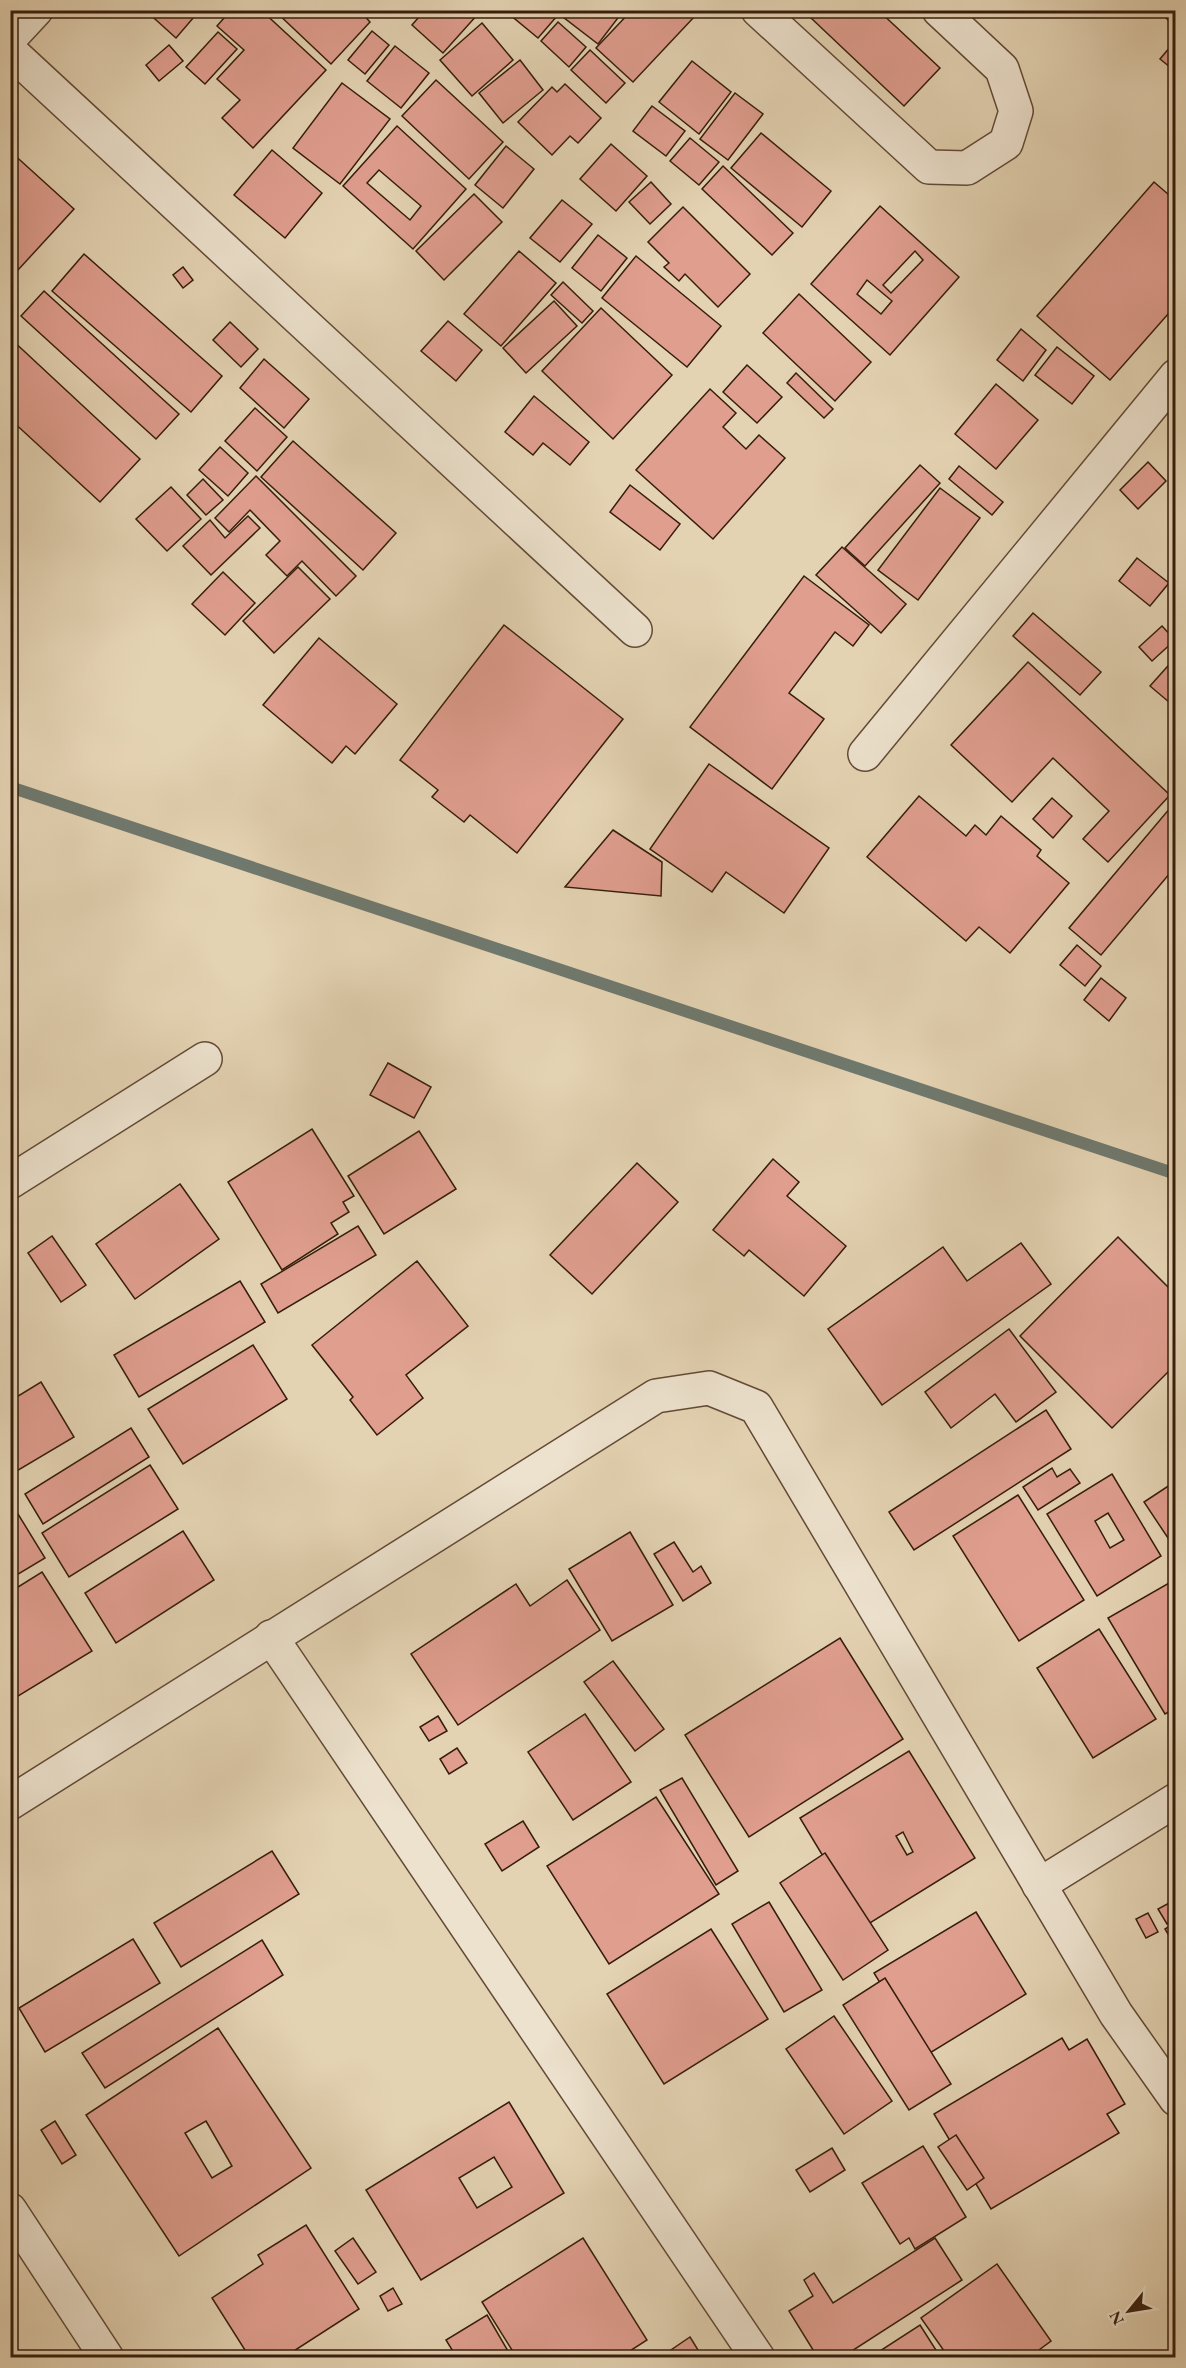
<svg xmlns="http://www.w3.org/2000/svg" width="1186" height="2368" font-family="'EB Garamond',serif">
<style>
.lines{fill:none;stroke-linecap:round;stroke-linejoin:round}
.stream{stroke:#6f796e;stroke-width:12}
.building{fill:#e09e8f;stroke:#361d0c;stroke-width:1.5;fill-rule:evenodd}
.minor-casing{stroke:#624a36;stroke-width:36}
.minor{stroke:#ede2ce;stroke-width:33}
</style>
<rect width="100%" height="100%" fill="#e4d3b3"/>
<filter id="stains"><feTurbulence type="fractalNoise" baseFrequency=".00333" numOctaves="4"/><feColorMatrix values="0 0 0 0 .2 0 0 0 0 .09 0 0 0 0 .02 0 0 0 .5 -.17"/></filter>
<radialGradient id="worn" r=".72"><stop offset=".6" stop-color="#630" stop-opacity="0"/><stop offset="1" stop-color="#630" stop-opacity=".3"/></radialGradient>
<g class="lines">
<path class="stream" d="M 10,787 L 1176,1174"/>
</g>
<g class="building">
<path d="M 145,10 L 200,10 L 176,38 Z"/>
<path d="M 231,10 L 261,10 L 326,70 L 253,148 L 222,118 L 240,100 L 217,79 L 244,50 L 217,26 Z"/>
<path d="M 274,10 L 359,10 L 370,22 L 331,64 Z"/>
<path d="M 425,10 L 474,10 L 478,14 L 443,53 L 412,25 Z"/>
<path d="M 504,10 L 550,10 L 557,16 L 538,38 Z"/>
<path d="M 568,10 L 624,10 L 598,44 L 563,17 Z"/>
<path d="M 632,10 L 689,10 L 695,16 L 633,82 L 596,48 Z"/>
<path d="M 818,10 L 878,10 L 940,68 L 904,106 L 811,18 Z"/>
<path d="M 1158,10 L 1176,10 L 1176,13 L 1168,20 Z"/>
<path d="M 558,22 L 586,47 L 569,67 L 541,41 Z"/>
<path d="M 482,23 L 513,60 L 472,96 L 440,60 Z"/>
<path d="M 372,31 L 389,45 L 365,74 L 348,60 Z"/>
<path d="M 218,32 L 237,49 L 205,84 L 186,67 Z"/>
<path d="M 1176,40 L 1176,72 L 1160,59 Z"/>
<path d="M 169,45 L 183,61 L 159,81 L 146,65 Z"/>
<path d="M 395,46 L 429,73 L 401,108 L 367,81 Z"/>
<path d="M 590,50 L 625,83 L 606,103 L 571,70 Z"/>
<path d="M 520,60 L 543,90 L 503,123 L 479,93 Z"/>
<path d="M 692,61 L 731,92 L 699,134 L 659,102 Z"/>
<path d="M 436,80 L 503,142 L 469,179 L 402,116 Z"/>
<path d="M 342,83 L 390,119 L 340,184 L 293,148 Z"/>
<path d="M 565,84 L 601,118 L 578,143 L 570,136 L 552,155 L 518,122 L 552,87 L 557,92 Z"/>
<path d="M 735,93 L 763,114 L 728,160 L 700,139 Z"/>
<path d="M 652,106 L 685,131 L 666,156 L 633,131 Z"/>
<path d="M 397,126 L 466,189 L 413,249 L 343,186 ZM 379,170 L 421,206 L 410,220 L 367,183 Z"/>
<path d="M 761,133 L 831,191 L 802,227 L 731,168 Z"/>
<path d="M 690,138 L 719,162 L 699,185 L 670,161 Z"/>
<path d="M 611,144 L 647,176 L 616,211 L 580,179 Z"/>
<path d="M 506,146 L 534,169 L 503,208 L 475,185 Z"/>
<path d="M 272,150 L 322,193 L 285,238 L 234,195 Z"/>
<path d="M 10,151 L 74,209 L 18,270 L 10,263 Z"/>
<path d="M 723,166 L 793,233 L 772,255 L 702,189 Z"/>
<path d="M 651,182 L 671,204 L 650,224 L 629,202 Z"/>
<path d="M 1154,182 L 1176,201 L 1176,305 L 1110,380 L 1037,316 Z"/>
<path d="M 474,194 L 502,222 L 444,280 L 416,251 Z"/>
<path d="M 562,200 L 592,224 L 560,262 L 530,238 Z"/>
<path d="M 880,206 L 959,277 L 890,355 L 811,284 ZM 915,251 L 923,260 L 891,293 L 883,285 ZM 867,280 L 892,301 L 881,314 L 857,294 Z"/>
<path d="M 683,207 L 750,274 L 718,307 L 685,274 L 679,281 L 664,267 L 669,263 L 648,242 Z"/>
<path d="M 598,235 L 627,258 L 601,291 L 572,268 Z"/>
<path d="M 519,251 L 556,283 L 501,346 L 464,314 Z"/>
<path d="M 84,254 L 222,376 L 191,412 L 52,291 Z"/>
<path d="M 636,256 L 721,326 L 687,367 L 602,298 Z"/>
<path d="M 183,267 L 193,280 L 183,288 L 173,275 Z"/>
<path d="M 563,282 L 593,311 L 582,323 L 551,295 Z"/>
<path d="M 44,291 L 179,414 L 156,439 L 21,316 Z"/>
<path d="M 799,294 L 871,362 L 835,401 L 763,333 Z"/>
<path d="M 554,301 L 577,326 L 526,373 L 503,348 Z"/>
<path d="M 601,308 L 672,375 L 613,439 L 542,371 Z"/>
<path d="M 448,321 L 482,350 L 456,381 L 421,351 Z"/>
<path d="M 230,322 L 258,349 L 241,367 L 213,340 Z"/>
<path d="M 1021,329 L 1046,350 L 1023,381 L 997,360 Z"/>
<path d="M 10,338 L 140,459 L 100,502 L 10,419 Z"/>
<path d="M 1057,347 L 1094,376 L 1072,404 L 1035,375 Z"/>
<path d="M 264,359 L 309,399 L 284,428 L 240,388 Z"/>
<path d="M 747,365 L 782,397 L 757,423 L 723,392 Z"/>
<path d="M 796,373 L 833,409 L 824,418 L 787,383 Z"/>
<path d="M 996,384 L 1038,420 L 996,469 L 955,434 Z"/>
<path d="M 710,389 L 736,413 L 723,427 L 746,449 L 759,435 L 785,458 L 713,539 L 636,470 Z"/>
<path d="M 534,396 L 589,442 L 570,465 L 543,443 L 533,455 L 505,432 Z"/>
<path d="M 255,408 L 287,437 L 257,471 L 225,441 Z"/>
<path d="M 293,441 L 396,533 L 363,570 L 261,477 Z"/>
<path d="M 220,447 L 248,473 L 228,496 L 199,470 Z"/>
<path d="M 1148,462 L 1166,481 L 1138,509 L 1120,490 Z"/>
<path d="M 920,465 L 940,483 L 865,566 L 845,548 Z"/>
<path d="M 959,466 L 1003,502 L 992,515 L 949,479 Z"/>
<path d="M 256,476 L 356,576 L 336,596 L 302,561 L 287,576 L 266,555 L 280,541 L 250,510 L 229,532 L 215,518 Z"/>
<path d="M 203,479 L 223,500 L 206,515 L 187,495 Z"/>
<path d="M 630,485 L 680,524 L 660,550 L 610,512 Z"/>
<path d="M 171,487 L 201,519 L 167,551 L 136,519 Z"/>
<path d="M 940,488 L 980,518 L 918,600 L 878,570 Z"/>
<path d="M 248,516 L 260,528 L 211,575 L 183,546 L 210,520 L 225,538 Z"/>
<path d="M 842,547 L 906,604 L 881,633 L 816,575 Z"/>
<path d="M 1137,558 L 1169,583 L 1150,606 L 1119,581 Z"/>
<path d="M 298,567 L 330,599 L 274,653 L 243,621 Z"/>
<path d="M 223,572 L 255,603 L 225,635 L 192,604 Z"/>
<path d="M 804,576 L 869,625 L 853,646 L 835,632 L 789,693 L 824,719 L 772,789 L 690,727 Z"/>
<path d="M 1033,613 L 1101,672 L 1080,695 L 1013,636 Z"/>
<path d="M 504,625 L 623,719 L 517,853 L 470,815 L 464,822 L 432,797 L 438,790 L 400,760 Z"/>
<path d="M 1162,626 L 1175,640 L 1152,661 L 1139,647 Z"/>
<path d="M 319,638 L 397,704 L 355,754 L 346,746 L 332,763 L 263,705 Z"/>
<path d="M 1176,657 L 1176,708 L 1150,686 Z"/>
<path d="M 1028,662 L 1170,795 L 1108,862 L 1083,839 L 1109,811 L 1053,758 L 1012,802 L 951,745 Z"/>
<path d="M 709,764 L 829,848 L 784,913 L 726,872 L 712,892 L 650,849 Z"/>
<path d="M 919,796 L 966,836 L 975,825 L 986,835 L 1001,816 L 1041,850 L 1037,856 L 1069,883 L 1010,953 L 979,927 L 966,941 L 867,857 Z"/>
<path d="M 1052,798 L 1072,816 L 1053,838 L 1033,819 Z"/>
<path d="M 1176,801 L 1176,866 L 1101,955 L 1069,928 Z"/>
<path d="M 613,830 L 662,862 L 661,896 L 565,887 Z"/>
<path d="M 1077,945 L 1101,966 L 1085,986 L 1060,965 Z"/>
<path d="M 1101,978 L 1126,998 L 1109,1021 L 1084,1000 Z"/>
<path d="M 388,1063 L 431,1087 L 414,1118 L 370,1095 Z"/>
<path d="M 312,1129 L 354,1196 L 343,1202 L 349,1212 L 331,1223 L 338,1234 L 282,1270 L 228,1182 Z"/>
<path d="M 419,1131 L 456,1189 L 384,1234 L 348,1176 Z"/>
<path d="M 773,1159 L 799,1182 L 787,1196 L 846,1246 L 804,1296 L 749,1250 L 744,1256 L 713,1230 Z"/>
<path d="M 637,1163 L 678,1202 L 592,1294 L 550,1255 Z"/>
<path d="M 180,1184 L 219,1239 L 135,1299 L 96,1244 Z"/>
<path d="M 358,1226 L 376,1255 L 278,1313 L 261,1284 Z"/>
<path d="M 52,1236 L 86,1285 L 61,1302 L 28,1253 Z"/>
<path d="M 1118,1237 L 1176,1295 L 1176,1364 L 1112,1428 L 1020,1336 Z"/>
<path d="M 1021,1243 L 1051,1284 L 882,1405 L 828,1329 L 943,1247 L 967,1281 Z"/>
<path d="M 417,1261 L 468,1326 L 406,1375 L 423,1398 L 377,1435 L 350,1400 L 353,1397 L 312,1345 Z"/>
<path d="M 240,1281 L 265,1322 L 139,1397 L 114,1355 Z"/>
<path d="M 1009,1329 L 1056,1392 L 1016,1422 L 995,1394 L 951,1428 L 925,1392 Z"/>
<path d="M 253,1345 L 287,1399 L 183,1464 L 148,1409 Z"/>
<path d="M 41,1382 L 74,1437 L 10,1475 L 10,1401 Z"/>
<path d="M 1046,1410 L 1071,1449 L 914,1550 L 889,1512 Z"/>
<path d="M 131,1428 L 149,1457 L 43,1524 L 25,1494 Z"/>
<path d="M 150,1465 L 178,1509 L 69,1577 L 42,1533 Z"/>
<path d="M 1052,1468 L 1057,1477 L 1070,1469 L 1080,1483 L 1038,1510 L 1023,1487 Z"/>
<path d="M 1112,1474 L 1161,1556 L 1097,1596 L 1047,1514 ZM 1108,1513 L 1124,1540 L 1110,1548 L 1095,1521 Z"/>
<path d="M 1176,1481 L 1176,1550 L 1144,1502 Z"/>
<path d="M 1018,1495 L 1084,1600 L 1019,1641 L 953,1536 Z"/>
<path d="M 10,1501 L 45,1558 L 10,1579 Z"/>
<path d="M 183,1531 L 214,1580 L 116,1643 L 85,1593 Z"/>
<path d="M 630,1532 L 673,1605 L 612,1641 L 569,1569 Z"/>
<path d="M 674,1542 L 693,1572 L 701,1566 L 711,1583 L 683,1601 L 654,1554 Z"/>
<path d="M 42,1572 L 92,1651 L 10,1701 L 10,1592 Z"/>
<path d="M 1176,1579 L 1176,1708 L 1165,1714 L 1108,1618 Z"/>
<path d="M 567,1580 L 600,1630 L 458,1725 L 411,1654 L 516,1584 L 530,1606 Z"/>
<path d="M 1099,1629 L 1156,1719 L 1093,1758 L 1037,1668 Z"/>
<path d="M 840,1638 L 903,1739 L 749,1837 L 685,1735 Z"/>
<path d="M 613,1661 L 664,1729 L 635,1751 L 584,1682 Z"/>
<path d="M 585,1714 L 631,1782 L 573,1820 L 528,1752 Z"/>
<path d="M 438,1716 L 447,1731 L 429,1741 L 420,1727 Z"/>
<path d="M 457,1748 L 467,1763 L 449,1774 L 440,1759 Z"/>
<path d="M 909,1751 L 975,1858 L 865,1926 L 800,1818 ZM 903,1832 L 913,1852 L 907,1855 L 896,1836 Z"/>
<path d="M 682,1778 L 738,1871 L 716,1885 L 660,1790 Z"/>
<path d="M 656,1797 L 719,1894 L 609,1964 L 547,1866 Z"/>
<path d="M 523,1821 L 539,1847 L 502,1871 L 485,1844 Z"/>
<path d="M 272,1851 L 299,1894 L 181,1967 L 154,1923 Z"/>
<path d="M 825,1853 L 888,1950 L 843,1980 L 780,1883 Z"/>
<path d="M 769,1902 L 822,1990 L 784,2012 L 732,1924 Z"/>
<path d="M 1171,1902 L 1176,1910 L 1176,1919 L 1167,1924 L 1158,1909 Z"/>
<path d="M 976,1912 L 1026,1994 L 925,2056 L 874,1973 Z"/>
<path d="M 1148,1913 L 1158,1932 L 1146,1938 L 1136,1919 Z"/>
<path d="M 1176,1922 L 1176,1946 L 1175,1946 L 1165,1929 Z"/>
<path d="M 711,1929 L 768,2019 L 664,2084 L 607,1994 Z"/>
<path d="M 133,1939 L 160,1983 L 45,2052 L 19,2008 Z"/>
<path d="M 262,1940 L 283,1975 L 105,2088 L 82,2053 Z"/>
<path d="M 885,1978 L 951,2084 L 909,2110 L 843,2005 Z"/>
<path d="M 834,2016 L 892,2101 L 844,2134 L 786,2049 Z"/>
<path d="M 218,2028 L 311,2168 L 179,2256 L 86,2115 ZM 206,2121 L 232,2166 L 212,2178 L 185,2133 Z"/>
<path d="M 1062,2038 L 1069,2050 L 1087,2039 L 1125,2104 L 1107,2114 L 1119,2133 L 991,2209 L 934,2114 Z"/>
<path d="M 509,2102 L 564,2193 L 421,2280 L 366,2190 ZM 494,2157 L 512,2187 L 477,2208 L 459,2178 Z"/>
<path d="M 55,2121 L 76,2155 L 62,2164 L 41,2130 Z"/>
<path d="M 956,2135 L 984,2178 L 967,2190 L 938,2147 Z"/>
<path d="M 923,2146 L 966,2217 L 915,2249 L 909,2238 L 900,2244 L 862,2183 Z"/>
<path d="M 832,2148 L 845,2170 L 810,2192 L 796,2170 Z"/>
<path d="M 306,2225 L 359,2309 L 283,2358 L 250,2358 L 212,2298 L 263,2264 L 258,2255 Z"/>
<path d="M 353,2238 L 376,2272 L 358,2284 L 335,2251 Z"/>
<path d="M 583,2238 L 647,2340 L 619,2358 L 517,2358 L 482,2302 Z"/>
<path d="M 935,2238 L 962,2280 L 841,2358 L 818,2358 L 789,2311 L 813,2296 L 804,2280 L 814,2273 L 833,2303 Z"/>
<path d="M 997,2264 L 1051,2341 L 1028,2358 L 949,2358 L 921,2318 Z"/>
<path d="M 393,2288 L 402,2304 L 388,2311 L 380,2296 Z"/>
<path d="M 487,2315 L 512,2358 L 457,2358 L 446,2340 Z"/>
<path d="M 920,2325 L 941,2358 L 869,2358 Z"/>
<path d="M 690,2337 L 703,2358 L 672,2358 L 668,2352 Z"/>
</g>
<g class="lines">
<g class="minor-casing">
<g id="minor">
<path d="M 758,10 L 929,167 L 967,168 L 1006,143 L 1016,111 L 1002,69 L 939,10"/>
<path d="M 10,38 L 36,10"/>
<path d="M 10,51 L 635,630"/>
<path d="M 865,754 L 1176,376"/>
<path d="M 10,1182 L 205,1059"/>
<path d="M 271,1637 L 758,2358"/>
<path d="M 10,1803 L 656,1396 L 709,1388 L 756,1407 L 1116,2014 L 1176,2099"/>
<path d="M 1039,1885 L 1176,1800"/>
<path d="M 10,2210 L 107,2358"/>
</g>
</g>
<use href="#minor" class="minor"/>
</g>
<rect width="1186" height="2368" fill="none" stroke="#e4d3b3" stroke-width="36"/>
<rect x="12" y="12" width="1162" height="2344" fill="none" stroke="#361d0c" stroke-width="3"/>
<rect x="18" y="18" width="1150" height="2332" fill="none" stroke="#361d0c" stroke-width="1.5"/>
<g transform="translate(1129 2311) rotate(240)" stroke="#ede2ce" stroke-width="4.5" paint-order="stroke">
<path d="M0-4.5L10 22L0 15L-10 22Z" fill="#361d0c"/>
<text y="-9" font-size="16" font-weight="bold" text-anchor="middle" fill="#361d0c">N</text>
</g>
<rect width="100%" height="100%" filter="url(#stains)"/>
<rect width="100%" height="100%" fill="url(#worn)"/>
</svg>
